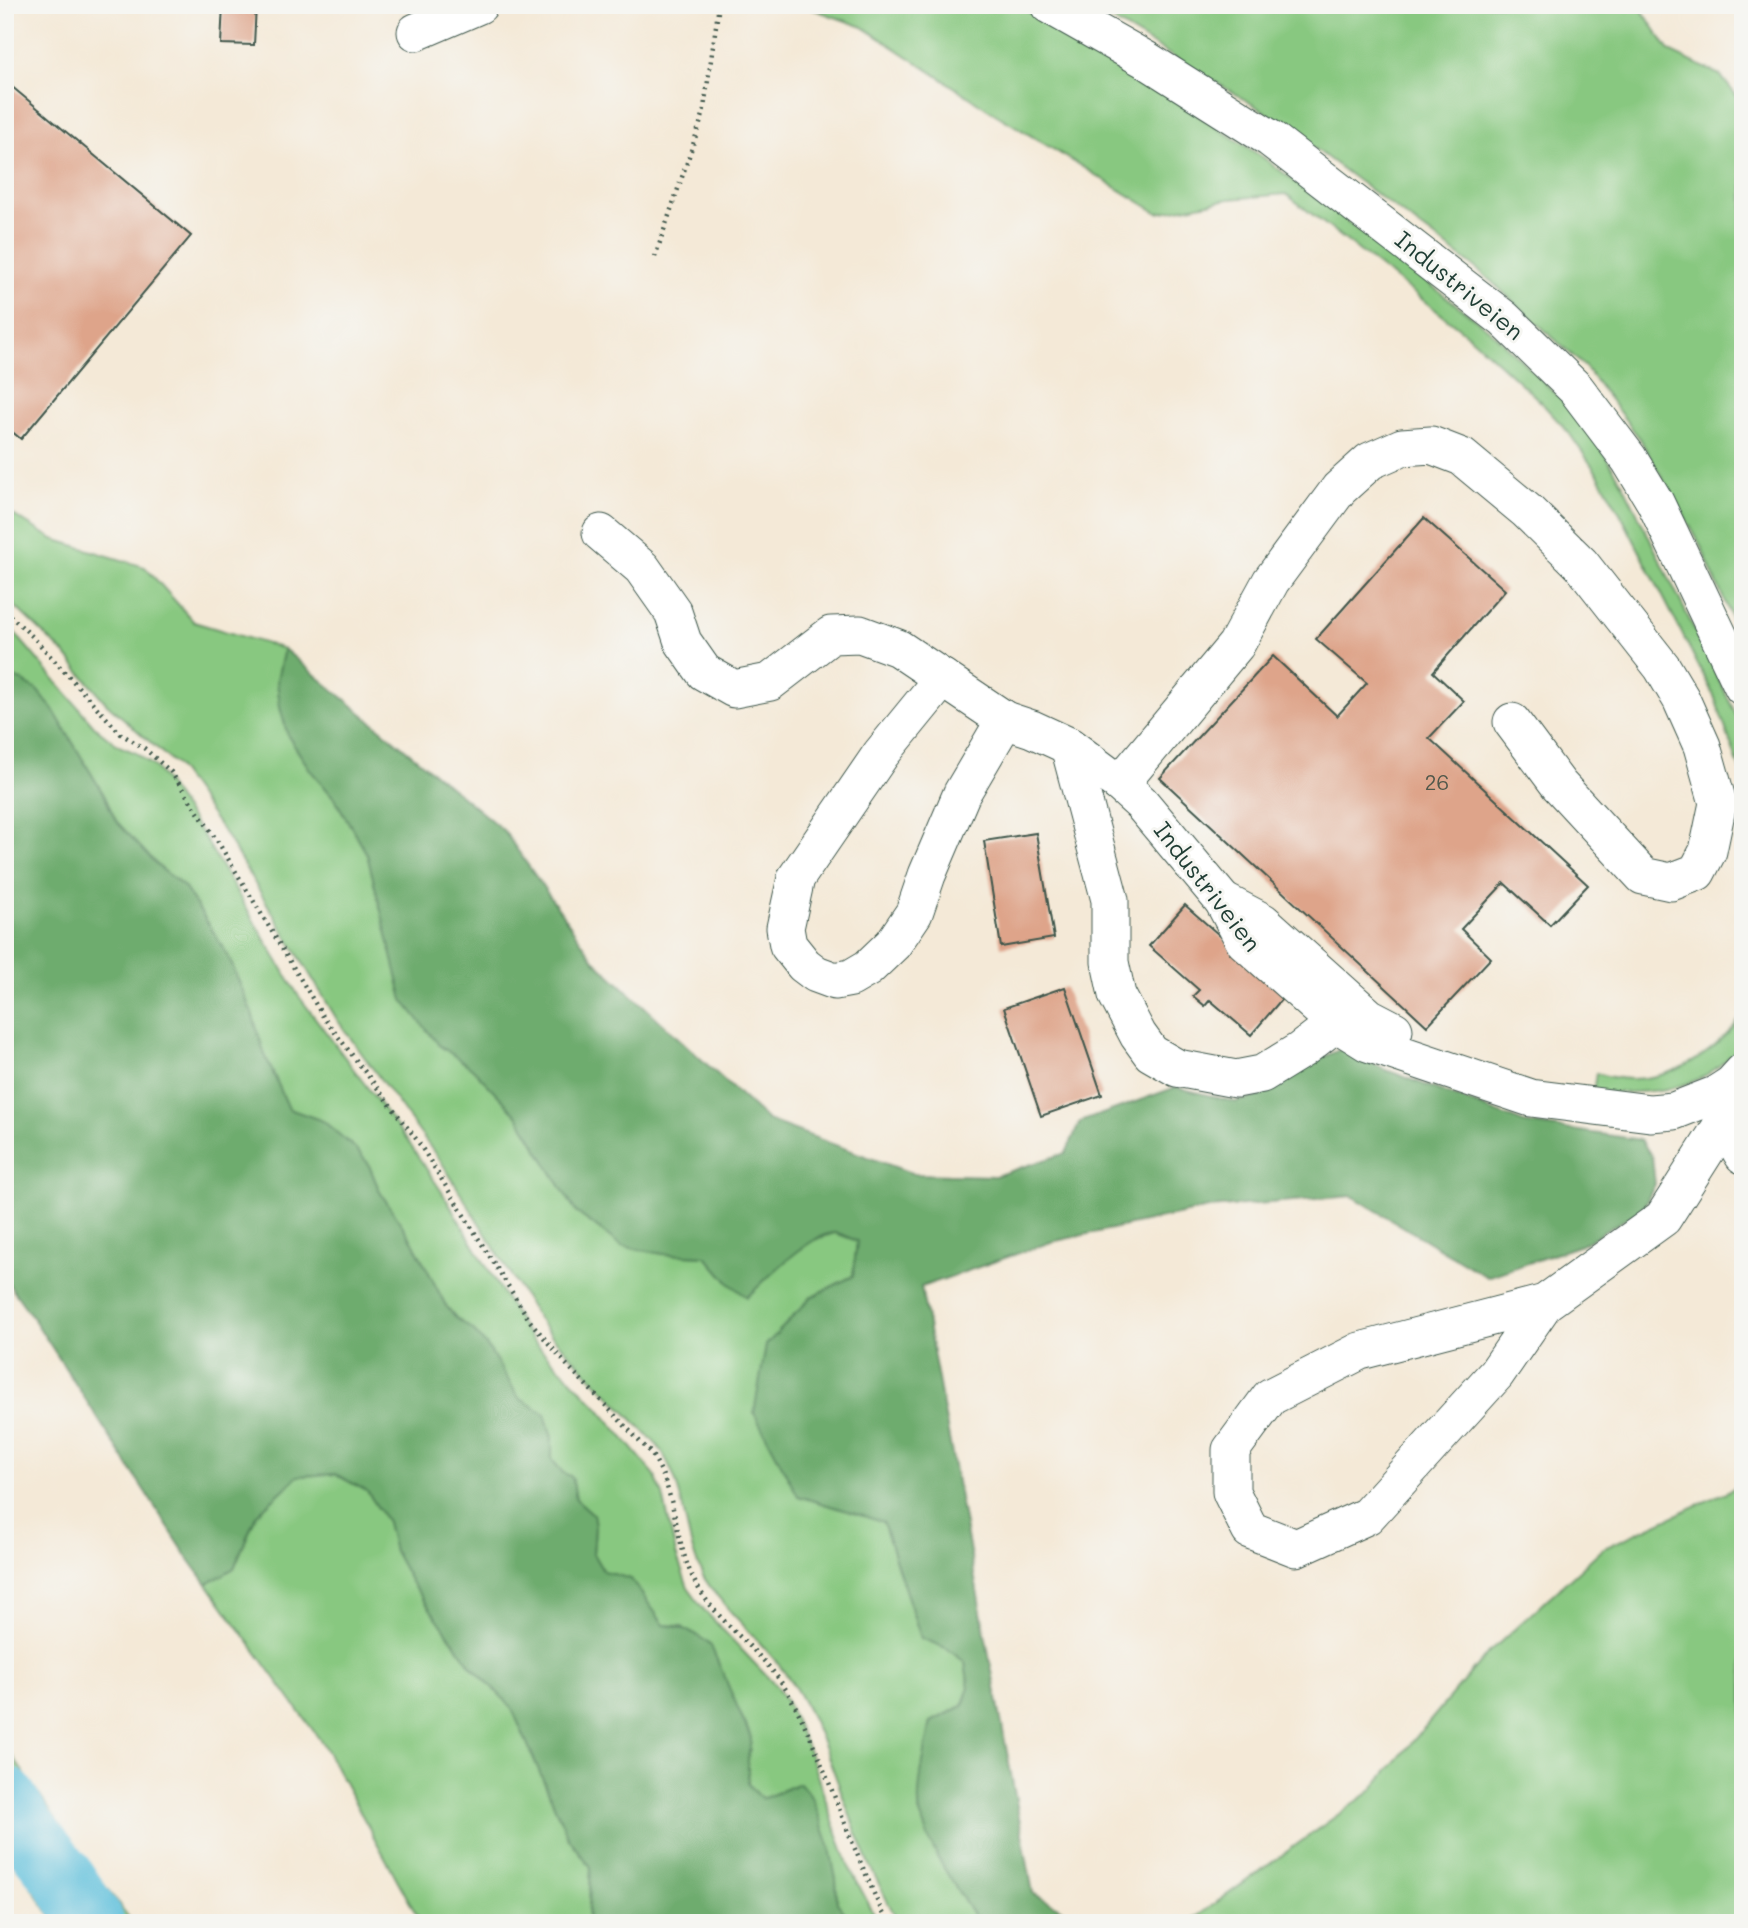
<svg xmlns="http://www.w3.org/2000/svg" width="1748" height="1928" font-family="Mali,sans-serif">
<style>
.green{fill:#88c880;stroke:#54825a;stroke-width:2}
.forest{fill:#6eac6e;stroke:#467451;stroke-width:2}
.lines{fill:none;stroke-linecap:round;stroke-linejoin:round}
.river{stroke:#5ec0dc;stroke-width:63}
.building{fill:#dea48a}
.minor-casing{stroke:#3f574c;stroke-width:39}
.path{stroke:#3f574c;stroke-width:4.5;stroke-dasharray:2 5;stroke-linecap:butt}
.minor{stroke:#fff;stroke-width:37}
.labels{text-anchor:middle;stroke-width:6;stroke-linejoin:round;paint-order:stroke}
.number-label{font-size:21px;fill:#4f574a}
.street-label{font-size:24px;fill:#1f3d34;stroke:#f6f6f2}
</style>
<rect width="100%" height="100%" fill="#f6f6f2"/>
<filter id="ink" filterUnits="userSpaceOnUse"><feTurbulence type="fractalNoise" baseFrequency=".0143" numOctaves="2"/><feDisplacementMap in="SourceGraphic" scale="14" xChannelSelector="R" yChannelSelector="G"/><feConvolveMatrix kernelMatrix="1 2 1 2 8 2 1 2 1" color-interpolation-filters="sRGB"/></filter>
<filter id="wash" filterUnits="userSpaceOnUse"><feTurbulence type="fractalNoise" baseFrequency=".00686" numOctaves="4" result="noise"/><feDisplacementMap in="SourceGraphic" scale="28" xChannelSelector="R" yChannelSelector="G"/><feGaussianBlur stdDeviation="1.57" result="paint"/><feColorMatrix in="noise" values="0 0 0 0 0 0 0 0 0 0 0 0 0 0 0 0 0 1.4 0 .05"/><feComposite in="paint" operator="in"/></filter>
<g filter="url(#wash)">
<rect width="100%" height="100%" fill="#f4e9d7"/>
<g class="green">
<path d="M 801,5 L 1016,5 L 1106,56 L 1264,158 L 1491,331 L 1560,398 L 1596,441 L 1623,484 L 1743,729 L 1743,778 L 1714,696 L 1619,511 L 1599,476 L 1569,433 L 1539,400 L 1468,335 L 1286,194 L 1229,199 L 1158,213 L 992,112 L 863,27 Z"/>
<path d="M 1087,5 L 1635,5 L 1642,10 L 1669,51 L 1720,75 L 1743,104 L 1743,644 L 1699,542 L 1640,439 L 1585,367 L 1481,272 L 1267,113 Z"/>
<path d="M 5,510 L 53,539 L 145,567 L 194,622 L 284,649 L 277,680 L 280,707 L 288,736 L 311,771 L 335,799 L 367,854 L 384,921 L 439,1045 L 472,1068 L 518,1116 L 576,1212 L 622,1246 L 663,1254 L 706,1256 L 730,1284 L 792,1255 L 814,1240 L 835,1233 L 857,1241 L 853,1276 L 811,1297 L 798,1496 L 883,1522 L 921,1638 L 946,1648 L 965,1662 L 969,1687 L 962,1706 L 931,1722 L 922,1768 L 919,1811 L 938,1858 L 978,1923 L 899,1923 C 886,1899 874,1876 864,1851 C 842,1799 827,1743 799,1694 C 781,1663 755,1638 731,1612 C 721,1600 709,1588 702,1574 C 681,1530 687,1485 657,1445 L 551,1335 L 538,1319 L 444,1166 L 338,1021 L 225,834 L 176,765 L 106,703 L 65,654 L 5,597 Z"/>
<path d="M 5,626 L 14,632 L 95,727 L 119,746 L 136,753 L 156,768 L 204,837 L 298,995 L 409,1143 L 442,1192 L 522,1326 L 534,1342 L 596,1405 L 654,1474 L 663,1495 L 676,1554 L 688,1588 L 705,1611 L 775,1685 L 787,1703 L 809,1752 L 849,1867 L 879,1923 L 853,1923 L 837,1903 L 836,1879 L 800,1784 L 762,1799 L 748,1784 L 748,1760 L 751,1738 L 746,1725 L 733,1700 L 725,1677 L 682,1626 L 664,1625 L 631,1579 L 603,1571 L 593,1554 L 595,1527 L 593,1514 L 576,1499 L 572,1477 L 563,1473 L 552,1460 L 552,1438 L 545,1414 L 519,1398 L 489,1349 L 473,1330 L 456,1318 L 446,1306 L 413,1242 L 380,1192 L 368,1163 L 323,1121 L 289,1109 L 264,1053 L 252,1013 L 229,958 L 211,928 L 184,887 L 158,866 L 116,821 L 104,795 L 52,708 L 5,671 Z"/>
<path d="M 1743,1015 L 1743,1044 C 1735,1051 1727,1059 1719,1066 C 1684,1095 1635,1093 1593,1092 L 1596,1073 C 1654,1092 1709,1062 1743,1015 Z"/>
<path d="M 335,1474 L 367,1491 L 387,1522 L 394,1551 L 411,1582 L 472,1667 L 511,1706 L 568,1837 L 591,1867 L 588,1923 L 421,1923 L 323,1744 L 207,1584 L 234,1568 L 256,1515 L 298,1476 Z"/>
<path d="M 1743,1484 L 1743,1923 L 1188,1923 L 1371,1791 L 1483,1658 L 1602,1549 Z"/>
<path d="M 5,1746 L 77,1849 L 133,1923 L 56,1923 L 5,1848 Z"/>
</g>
<g class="forest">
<path d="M 284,649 L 504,831 L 595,961 L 767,1120 L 914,1174 L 995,1176 L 1066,1153 L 1080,1122 L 1176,1087 L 1235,1102 L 1261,1096 L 1299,1068 L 1343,1048 L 1384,1069 L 1524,1123 L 1641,1140 L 1652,1157 L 1655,1184 L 1643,1209 L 1581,1245 L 1487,1277 L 1352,1196 L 1209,1208 L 1051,1242 L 921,1287 L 1033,1893 L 1087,1923 L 978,1923 C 957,1888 930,1853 920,1813 C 915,1793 927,1743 931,1722 L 963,1706 L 969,1687 L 965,1662 L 946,1648 L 921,1638 L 883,1522 L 798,1496 L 754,1413 L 766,1345 L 811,1297 L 853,1276 L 857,1241 C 851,1239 843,1234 836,1233 C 812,1231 765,1281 747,1297 L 730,1284 L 706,1256 L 663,1254 L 622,1246 L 576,1212 L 518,1116 L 472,1068 L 439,1045 L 403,1000 L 367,854 L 335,799 L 311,771 L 288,736 L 280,707 L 277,680 Z"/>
<path d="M 5,671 L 37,690 L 52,708 L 104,795 L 116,821 L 158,866 L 184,887 L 211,928 L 229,958 L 252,1013 L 264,1053 L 289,1109 L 323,1121 L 355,1148 L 368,1163 L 380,1192 L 413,1242 L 446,1306 L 456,1318 L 473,1330 L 489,1349 L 519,1398 L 545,1414 L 552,1438 L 552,1460 L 563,1473 L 572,1477 L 576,1499 L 593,1514 L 595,1527 L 593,1554 L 603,1571 L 631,1579 L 664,1625 C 684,1627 696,1632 711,1646 L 751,1738 L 748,1760 L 748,1784 L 762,1799 L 800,1783 L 813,1799 L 830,1848 L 836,1879 L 837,1903 L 853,1923 L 588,1923 L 591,1867 L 568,1837 L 511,1706 L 472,1667 L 411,1582 L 394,1551 L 387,1522 L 367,1491 L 335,1474 L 298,1476 L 256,1515 L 234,1568 L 207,1584 L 188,1558 L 31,1315 L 5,1279 Z"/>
</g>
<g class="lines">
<path class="river" d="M 5,1798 L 20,1823 L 62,1876 L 93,1923"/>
</g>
<g id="blocks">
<g class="building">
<path d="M 223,5 L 256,5 L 254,45 L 221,44 Z"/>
<path d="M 5,81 L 191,236 L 21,439 L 5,426 Z"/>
<path d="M 1424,518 L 1505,590 L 1433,672 L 1464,701 L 1429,738 L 1588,885 L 1550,925 L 1504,883 L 1461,929 L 1491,958 L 1427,1026 L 1160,778 L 1273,656 L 1337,716 L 1367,683 L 1316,639 Z"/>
<path d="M 1036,833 L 1054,938 L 1001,947 L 984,841 Z"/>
<path d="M 1185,905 L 1286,994 L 1251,1035 L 1210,1000 L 1205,1006 L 1193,996 L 1199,990 L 1149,946 Z"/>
<path d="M 1065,987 L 1102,1095 L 1041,1116 L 1004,1008 Z"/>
</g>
</g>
</g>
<g filter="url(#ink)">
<use href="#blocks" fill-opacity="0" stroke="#3f574c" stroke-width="2"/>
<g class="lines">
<g class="minor-casing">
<g id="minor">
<path d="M 1049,5 L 1148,61 L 1271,139 L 1504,319 L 1576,389 L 1629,459 L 1655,502 L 1743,687"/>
<path d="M 416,32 L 479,5"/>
<path d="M 601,533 L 642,568 L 673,612 L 683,642 L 704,672 L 734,689 L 770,682 L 831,635 L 860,634 L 898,648 L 1005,720 L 1032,729 L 1069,746 L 1120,784 L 1141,803 L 1223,901 L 1244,941 L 1336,1023 L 1368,1043 L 1531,1098 L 1650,1113 L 1674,1111 L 1715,1095 L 1732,1084 L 1743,1072"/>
<path d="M 943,678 L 881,754 L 796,878 L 785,928 L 788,945 L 804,965 L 816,974 L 835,981 L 851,978 L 868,968 L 893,944 L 914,913 L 927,875 L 962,793 L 1005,720"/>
<path d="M 1069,746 L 1110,900 L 1110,962 L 1117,995 L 1138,1035 L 1151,1053 L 1177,1068 L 1236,1079 L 1262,1074 L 1301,1050 L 1336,1023"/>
<path d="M 1120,784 L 1236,645 L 1271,581 L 1339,489 L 1370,461 L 1402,447 L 1431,445 L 1462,457 L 1527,511 L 1581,564 L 1662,667 L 1681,699 L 1702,746 L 1718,803 L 1708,851 L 1697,872 L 1671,882 L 1643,876 L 1559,785 L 1512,722"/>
<path d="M 1223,901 L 1263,922 L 1369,1017 L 1394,1030"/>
<path d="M 1717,1102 L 1724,1122 L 1743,1155"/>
<path d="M 1545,1303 L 1496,1374 L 1367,1516 L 1296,1548 L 1250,1530 L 1231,1492 L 1231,1450 L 1270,1397 L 1360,1351 L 1545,1303 L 1663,1218 L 1724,1122"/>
</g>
</g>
<g class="path">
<path d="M 655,257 L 703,115 L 719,5"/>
<path d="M 5,611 L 33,637 L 121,734 L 144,748 L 171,772 L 218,842 L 324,1018 L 417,1140 L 530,1321 L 565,1363 L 650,1452 C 678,1492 673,1540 695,1582 C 718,1625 764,1651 788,1693 C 821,1751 840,1818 868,1879 C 874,1894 880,1909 889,1923"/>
</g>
<use href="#minor" class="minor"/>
</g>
</g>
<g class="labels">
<g class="number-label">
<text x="1437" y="790">26</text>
</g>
<g class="street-label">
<text transform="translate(1459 286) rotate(39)" y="8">Industriveien</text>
<text transform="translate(1207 887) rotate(52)" y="8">Industriveien</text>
</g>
</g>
<rect width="1748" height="1928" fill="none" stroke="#f6f6f2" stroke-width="28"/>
</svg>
